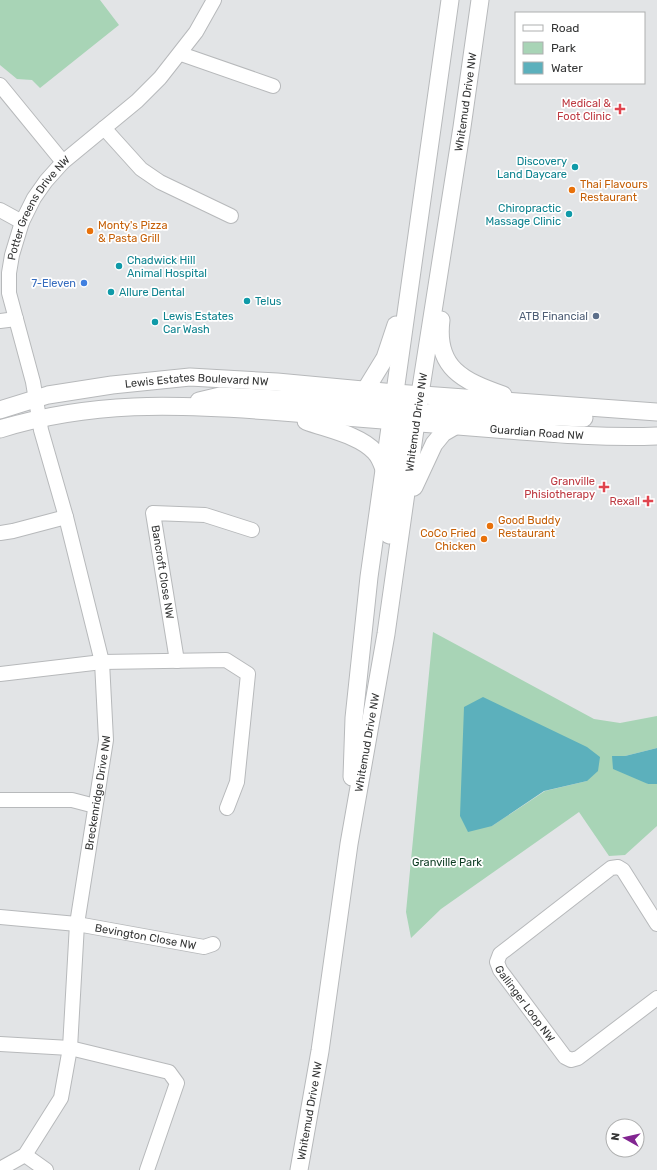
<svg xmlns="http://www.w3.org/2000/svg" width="657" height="1170" font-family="Rubik,sans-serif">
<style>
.green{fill:#a8d4b6;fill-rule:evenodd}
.water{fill:#5cb0bc}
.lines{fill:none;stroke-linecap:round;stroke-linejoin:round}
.minor-casing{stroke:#b7b9bb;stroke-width:16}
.major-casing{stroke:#b7b9bb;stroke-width:19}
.minor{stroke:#fff;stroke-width:14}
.major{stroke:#fff;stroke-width:17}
.health-dot{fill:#e0444e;stroke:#fff;stroke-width:1.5}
.culture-dot{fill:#0f9aa8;stroke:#fff;stroke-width:1.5}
.food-dot{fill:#e8710a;stroke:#fff;stroke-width:1.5}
.shop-dot{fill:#3f7fe0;stroke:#fff;stroke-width:1.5}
.service-dot{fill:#5c6f8a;stroke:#fff;stroke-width:1.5}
.labels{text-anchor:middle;stroke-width:3.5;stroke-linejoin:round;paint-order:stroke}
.street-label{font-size:11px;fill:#353636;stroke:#fff}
.health-label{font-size:11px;fill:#be3a42;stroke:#fff;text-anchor:end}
.culture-label{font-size:11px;fill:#0d838f;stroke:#fff;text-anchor:start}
.food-label{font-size:11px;fill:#c56008;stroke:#fff;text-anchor:start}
.shop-label{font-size:11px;fill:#366cbe;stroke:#fff;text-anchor:end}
.service-label{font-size:11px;fill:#4e5e75;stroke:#fff;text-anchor:end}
.park-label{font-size:11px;fill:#0b3b21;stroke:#fff}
</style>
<rect width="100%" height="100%" fill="#e2e4e6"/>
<g class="green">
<path d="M 0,0 L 100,0 L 119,25 L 40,88 L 32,80 L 17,79 L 0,65 Z"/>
<path d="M 433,632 L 594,719 L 620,723 L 657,716 L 657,748 L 625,756 L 612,756 L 648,784 L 657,784 L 657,826 L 625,855 L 609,856 L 579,812 L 441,909 L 411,938 L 406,912 ZM 464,707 L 587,781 L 545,791 L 492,826 Z"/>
</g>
<g class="water">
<path d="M 483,697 L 587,747 L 600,757 L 598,771 L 587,781 L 544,791 L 492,826 L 468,832 L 460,816 L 464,707 Z"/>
<path d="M 657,748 L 657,784 L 648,784 L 613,769 L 612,756 L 625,756 Z"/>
</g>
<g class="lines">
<g class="minor-casing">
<g id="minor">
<path d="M 181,54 L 273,86"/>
<path d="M 0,85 L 63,162"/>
<path d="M 104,128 L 141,169 L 160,182 L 231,216"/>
<path d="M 0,210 L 22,222"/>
<path d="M 0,321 L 16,319"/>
<path d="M 0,533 L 13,531 L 66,517"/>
<path d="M 177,661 L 153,513 L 205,515 L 252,530"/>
<path d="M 0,674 L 102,662 L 226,660 L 248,674 L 237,782 L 227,808"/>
<path d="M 0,800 L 72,800 L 95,806"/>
<path id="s1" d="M 0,917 L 77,924 L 204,947 L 213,944"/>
<path id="s2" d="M 657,924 L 623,870 L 618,867 L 611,868 L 500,954 L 497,962 L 500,970 L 565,1057 L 571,1060 L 578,1058 L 657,998"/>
<path d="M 0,1044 L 70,1048 L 169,1072 L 177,1083 L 147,1170"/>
<path d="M 25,1155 L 46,1170"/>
<path id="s3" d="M 0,1169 L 25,1155 L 61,1098 L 70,1048 L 77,924 L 106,740 L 102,662 L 66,517 L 41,430 L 33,382 L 9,293 L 9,273 L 12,255 L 22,222 L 34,198 L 46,181 L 63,162 L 137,101 L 160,78 L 196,32 L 214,0"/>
</g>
</g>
<g class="major-casing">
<g id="major">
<path d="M 441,320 C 435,368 463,381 503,395"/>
<path d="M 366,389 L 385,358 L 396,325"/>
<path d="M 199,401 L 220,396 L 384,404 L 404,401"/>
<path id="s4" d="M 0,410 L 48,395 L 112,385 L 190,377 L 277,382 L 395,393 L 657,412"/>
<path d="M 407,414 L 439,412 L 584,418"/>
<path d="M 306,421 C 327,429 360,435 375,452 C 380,457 382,464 384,469"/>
<path id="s5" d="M 0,429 C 92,401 175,404 270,411 C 349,417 428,424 508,430 C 557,434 607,438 657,436"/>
<path d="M 414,487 L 434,444 L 443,433 L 455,426"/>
<path d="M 389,535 L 401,420"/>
<path d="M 352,777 L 354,718 L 369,577 L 450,0"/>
<path id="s6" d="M 299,1170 L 320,1051 L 349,844 L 386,634 L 420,394 L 462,127 L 480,0"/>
</g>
</g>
<use href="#minor" class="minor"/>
<use href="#major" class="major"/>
</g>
<g class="health-dot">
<path d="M618 103h4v4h4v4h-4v4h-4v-4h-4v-4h4z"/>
<path d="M602 481h4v4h4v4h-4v4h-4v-4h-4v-4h4z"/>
<path d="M646 495h4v4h4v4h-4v4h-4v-4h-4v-4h4z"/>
</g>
<g class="culture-dot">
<circle cx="575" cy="167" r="4"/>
<circle cx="569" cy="214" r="4"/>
<circle cx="119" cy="266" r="4"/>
<circle cx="111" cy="292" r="4"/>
<circle cx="247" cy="301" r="4"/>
<circle cx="155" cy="322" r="4"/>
</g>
<g class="food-dot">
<circle cx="572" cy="190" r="4"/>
<circle cx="90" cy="231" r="4"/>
<circle cx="490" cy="526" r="4"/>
<circle cx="484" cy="539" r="4"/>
</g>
<circle class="shop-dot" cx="84" cy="283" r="4"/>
<circle class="service-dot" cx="596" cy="316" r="4"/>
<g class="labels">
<g class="street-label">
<text dy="4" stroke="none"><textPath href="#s6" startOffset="1081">Whitemud Drive NW</textPath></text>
<text dy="4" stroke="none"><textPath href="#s3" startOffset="1009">Potter Greens Drive NW</textPath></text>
<text dy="4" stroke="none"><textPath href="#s4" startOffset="200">Lewis Estates Boulevard NW</textPath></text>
<text dy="4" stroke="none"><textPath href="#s6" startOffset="757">Whitemud Drive NW</textPath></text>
<text dy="4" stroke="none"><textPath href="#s5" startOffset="540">Guardian Road NW</textPath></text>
<text transform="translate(163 572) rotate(81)" y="4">Bancroft Close NW</text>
<text dy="4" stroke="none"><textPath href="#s6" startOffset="433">Whitemud Drive NW</textPath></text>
<text dy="4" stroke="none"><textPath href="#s3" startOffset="404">Breckenridge Drive NW</textPath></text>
<text dy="4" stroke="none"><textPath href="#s1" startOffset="147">Bevington Close NW</textPath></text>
<text dy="4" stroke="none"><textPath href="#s2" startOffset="276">Gallinger Loop NW</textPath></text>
<text dy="4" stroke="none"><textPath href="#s6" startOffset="60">Whitemud Drive NW</textPath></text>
</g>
<g class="health-label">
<text x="611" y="107">Medical &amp;<tspan x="611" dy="13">Foot Clinic</tspan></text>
<text x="595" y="485">Granville<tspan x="595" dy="13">Phisiotherapy</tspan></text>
<text x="640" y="505">Rexall</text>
</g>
<g class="culture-label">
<text x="567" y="165" text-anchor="end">Discovery<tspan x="567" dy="13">Land Daycare</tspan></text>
<text x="561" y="212" text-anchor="end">Chiropractic<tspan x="561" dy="13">Massage Clinic</tspan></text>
<text x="127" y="264">Chadwick Hill<tspan x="127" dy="13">Animal Hospital</tspan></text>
<text x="119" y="296">Allure Dental</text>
<text x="255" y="305">Telus</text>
<text x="163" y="320">Lewis Estates<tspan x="163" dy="13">Car Wash</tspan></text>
</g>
<g class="food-label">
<text x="580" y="188">Thai Flavours<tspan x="580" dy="13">Restaurant</tspan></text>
<text x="98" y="229">Monty's Pizza<tspan x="98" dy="13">&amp; Pasta Grill</tspan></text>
<text x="498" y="524">Good Buddy<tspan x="498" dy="13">Restaurant</tspan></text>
<text x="476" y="537" text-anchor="end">CoCo Fried<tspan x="476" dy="13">Chicken</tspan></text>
</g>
<g class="shop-label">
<text x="76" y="287">7-Eleven</text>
</g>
<g class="service-label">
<text x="588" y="320">ATB Financial</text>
</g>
<g class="park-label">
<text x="447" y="866">Granville Park</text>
</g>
</g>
<rect x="515" y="12" width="130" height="72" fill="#ffffff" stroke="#aeafaf"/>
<rect x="523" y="25" width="20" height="6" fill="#ffffff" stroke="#aeafaf"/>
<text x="551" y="32" font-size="12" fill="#353636">Road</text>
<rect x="523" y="42" width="20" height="12" fill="#a8d4b6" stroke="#aeafaf"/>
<text x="551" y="52" font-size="12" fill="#353636">Park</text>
<rect x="523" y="62" width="20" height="12" fill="#5cb0bc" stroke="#aeafaf"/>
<text x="551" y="72" font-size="12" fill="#353636">Water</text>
<g transform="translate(625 1138) rotate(278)"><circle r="19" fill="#ffffff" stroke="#aeafaf"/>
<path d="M0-3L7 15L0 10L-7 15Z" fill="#822591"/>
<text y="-6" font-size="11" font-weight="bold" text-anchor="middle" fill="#353636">N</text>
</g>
</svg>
